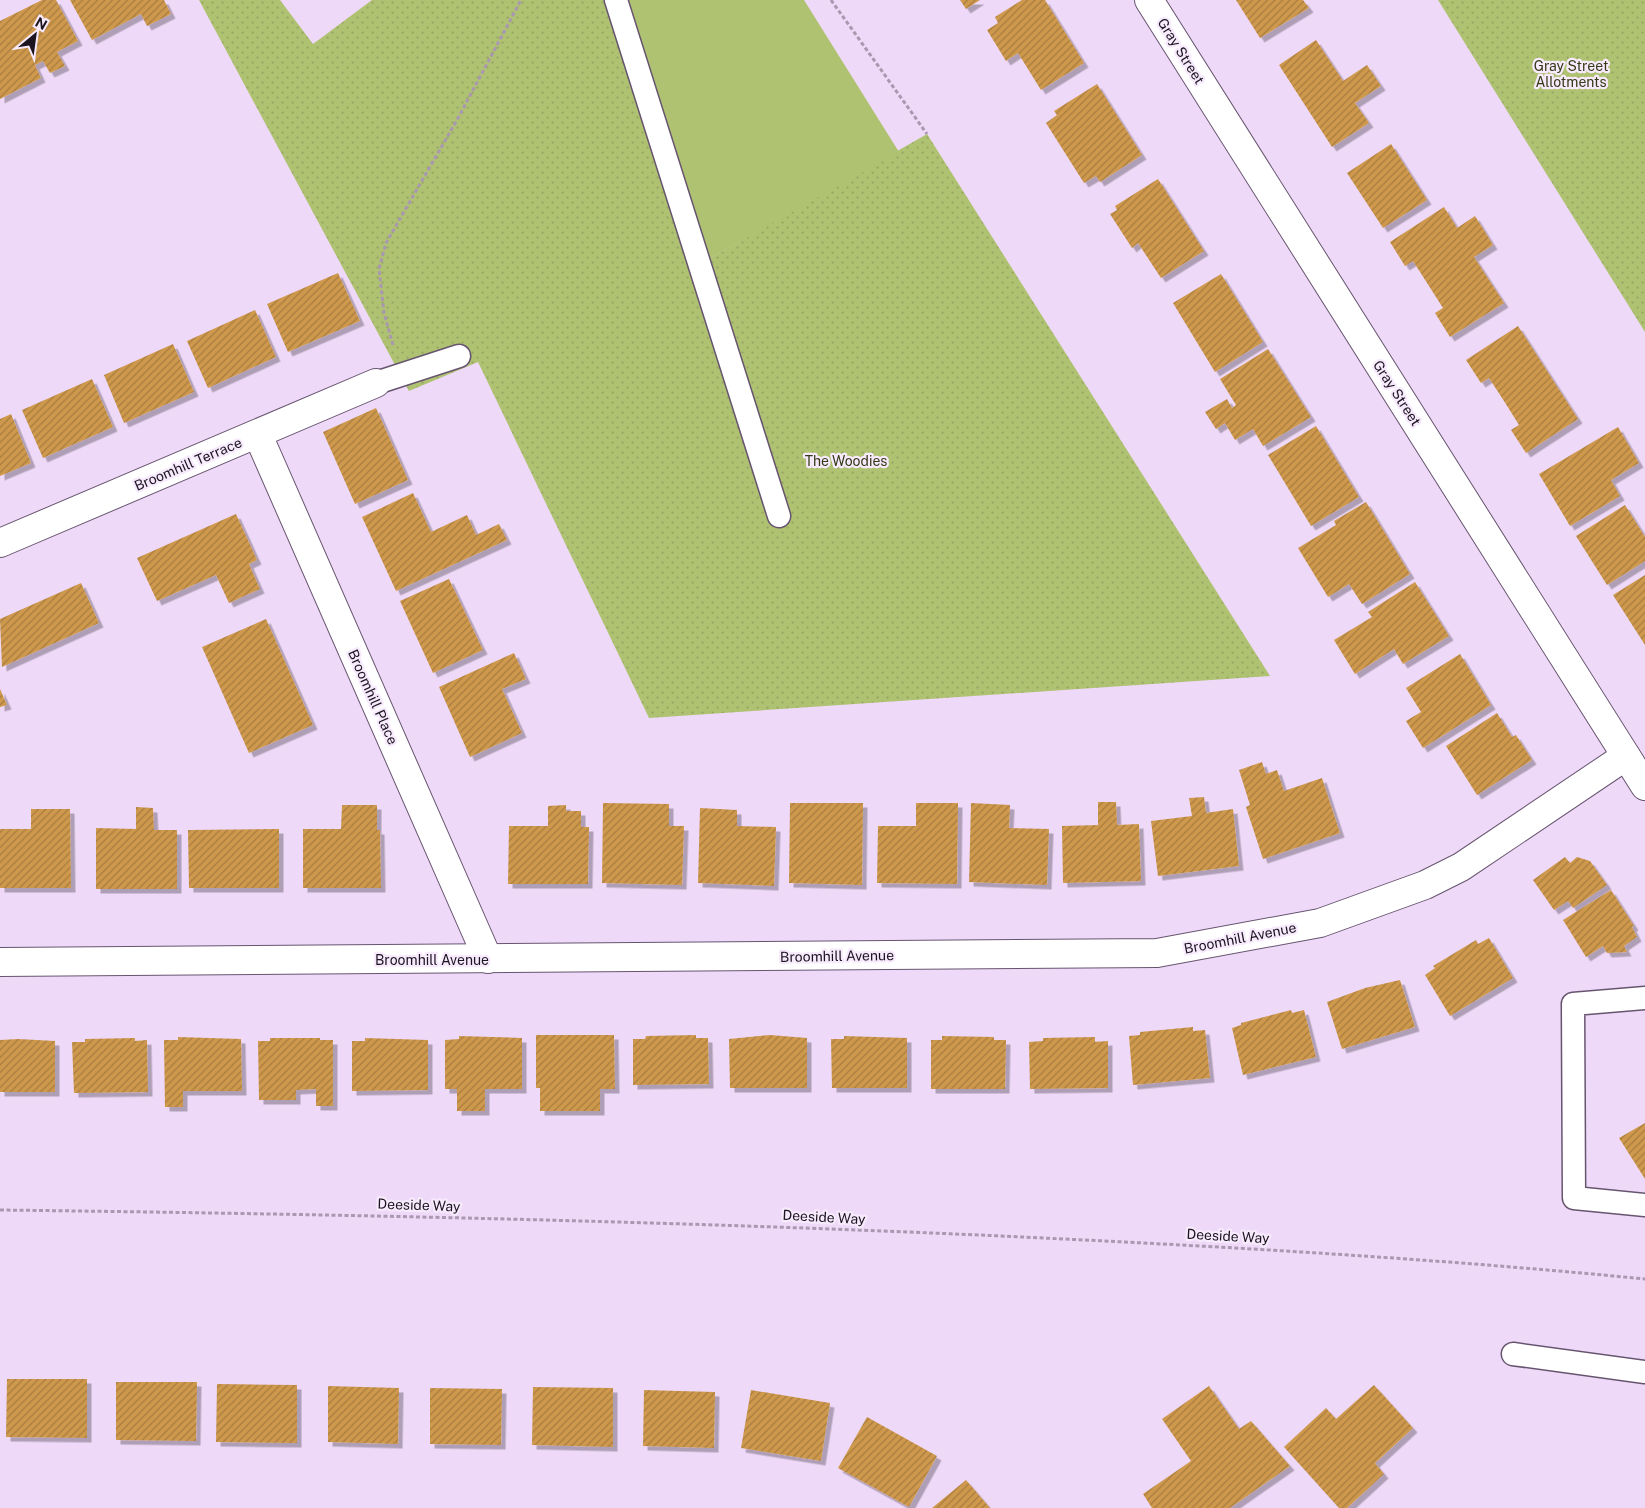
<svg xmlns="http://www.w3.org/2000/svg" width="1645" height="1508" font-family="'Public Sans',sans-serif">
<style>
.park{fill:url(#park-dots)}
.pitch{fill:#afc272}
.building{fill:url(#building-hatch);filter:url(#shadow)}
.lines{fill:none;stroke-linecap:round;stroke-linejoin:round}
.service-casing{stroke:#67556f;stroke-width:25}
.minor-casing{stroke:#67556f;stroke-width:30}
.path{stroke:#a998b0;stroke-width:3;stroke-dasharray:4 2.5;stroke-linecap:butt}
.service{stroke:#fff;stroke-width:22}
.minor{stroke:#fff;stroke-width:28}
.labels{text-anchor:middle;stroke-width:4.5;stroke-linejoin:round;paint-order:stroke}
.street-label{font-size:14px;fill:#1c151f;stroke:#f7eafd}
.park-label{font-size:14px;fill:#333a16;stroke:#f7eafd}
</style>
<defs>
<pattern id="park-dots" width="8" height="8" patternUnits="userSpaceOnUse" patternTransform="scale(1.25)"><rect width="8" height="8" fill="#afc272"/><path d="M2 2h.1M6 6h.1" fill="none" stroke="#96a662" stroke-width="1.8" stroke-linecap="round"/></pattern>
<pattern id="building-hatch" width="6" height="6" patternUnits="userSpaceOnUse" patternTransform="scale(1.25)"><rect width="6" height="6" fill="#cf994d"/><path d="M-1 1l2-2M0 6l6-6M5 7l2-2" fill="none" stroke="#a77c3f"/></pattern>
<filter id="shadow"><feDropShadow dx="4.5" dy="4.5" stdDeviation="0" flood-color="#0004"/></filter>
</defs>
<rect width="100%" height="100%" fill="#efd9f8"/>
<g class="park">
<path d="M 199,0 L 280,0 L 313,44 L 372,0 L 625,0 L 707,260 L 927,134 L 1270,676 L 649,718 L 478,362 L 409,391 Z"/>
<path d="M 1438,0 L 1645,0 L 1645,332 Z"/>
</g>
<path class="pitch" d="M 626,0 L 804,0 L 899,152 L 707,260 Z"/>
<g class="building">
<path d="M 42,0 L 56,0 L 78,41 L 57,52 L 65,66 L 50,73 L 43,61 L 35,65 L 41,78 L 0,99 L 0,21 Z"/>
<path d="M 70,0 L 164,0 L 171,14 L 147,26 L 141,14 L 92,40 Z"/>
<path d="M 960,0 L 980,0 L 966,9 Z"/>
<path d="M 1022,0 L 1045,0 L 1084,63 L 1041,90 L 1018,53 L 1006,61 L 987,30 L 998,23 L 995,17 Z"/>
<path d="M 1236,0 L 1303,0 L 1309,8 L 1260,38 Z"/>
<path d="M 1316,40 L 1343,81 L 1367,65 L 1381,86 L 1355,103 L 1369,123 L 1332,147 L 1279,65 Z"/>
<path d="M 1097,84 L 1142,155 L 1100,182 L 1096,176 L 1084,183 L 1046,123 L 1057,115 L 1054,111 Z"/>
<path d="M 1391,144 L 1427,200 L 1383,228 L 1347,173 Z"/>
<path d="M 1158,179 L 1204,251 L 1161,278 L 1138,243 L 1132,248 L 1110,214 L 1117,210 L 1115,206 Z"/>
<path d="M 1444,207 L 1457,228 L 1475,216 L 1493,245 L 1474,257 L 1504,303 L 1450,337 L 1435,313 L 1443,308 L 1413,261 L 1405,266 L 1390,242 Z"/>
<path d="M 338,273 L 360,321 L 288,352 L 267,304 Z"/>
<path d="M 1221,274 L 1263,342 L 1215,372 L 1173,303 Z"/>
<path d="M 255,310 L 276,357 L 208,388 L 187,341 Z"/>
<path d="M 1518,326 L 1578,419 L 1526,453 L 1511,430 L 1519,425 L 1504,401 L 1489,378 L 1481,383 L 1466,360 Z"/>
<path d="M 173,344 L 194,392 L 124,423 L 104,375 Z"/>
<path d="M 1268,349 L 1311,417 L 1263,446 L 1253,429 L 1235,440 L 1225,423 L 1216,429 L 1205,412 L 1227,399 L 1232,408 L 1236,405 L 1220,379 Z"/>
<path d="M 92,379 L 113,427 L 43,458 L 22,410 Z"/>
<path d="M 376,408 L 408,480 L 355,504 L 323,432 Z"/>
<path d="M 11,414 L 31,463 L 0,476 L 0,419 Z"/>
<path d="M 1316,426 L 1359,497 L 1311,526 L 1268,455 Z"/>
<path d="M 1618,427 L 1639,463 L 1611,480 L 1620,496 L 1570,526 L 1539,474 Z"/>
<path d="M 413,493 L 431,532 L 467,515 L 476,535 L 499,524 L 507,540 L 396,591 L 362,517 Z"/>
<path d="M 1366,502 L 1410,574 L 1362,604 L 1349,584 L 1328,597 L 1298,548 L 1336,525 L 1334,521 Z"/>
<path d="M 1625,505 L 1645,537 L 1645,561 L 1607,585 L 1576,536 Z"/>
<path d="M 236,514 L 257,560 L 249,564 L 260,589 L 229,603 L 216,575 L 157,601 L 137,558 Z"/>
<path d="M 1645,575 L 1645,645 L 1613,595 Z"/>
<path d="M 449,579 L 483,650 L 433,673 L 400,601 Z"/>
<path d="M 1415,582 L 1449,636 L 1403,664 L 1394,649 L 1355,674 L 1334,640 L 1372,617 L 1368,612 Z"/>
<path d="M 81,583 L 99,623 L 2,667 L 0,619 Z"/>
<path d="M 266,619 L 313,725 L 249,753 L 202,647 Z"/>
<path d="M 514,653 L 526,679 L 502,689 L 522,733 L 470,757 L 439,687 Z"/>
<path d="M 1460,654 L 1491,705 L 1423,748 L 1406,721 L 1421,712 L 1406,688 Z"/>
<path d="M 0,689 L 7,705 L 0,707 Z"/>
<path d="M 1497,713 L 1512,737 L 1516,735 L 1532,760 L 1477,795 L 1446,746 Z"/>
<path d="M 1262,762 L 1266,774 L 1277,770 L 1284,791 L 1322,778 L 1340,833 L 1263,859 L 1246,807 L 1250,805 L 1239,770 Z"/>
<path d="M 1204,797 L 1206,813 L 1233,809 L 1239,866 L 1158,876 L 1151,821 L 1192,816 L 1189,798 Z"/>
<path d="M 1098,802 L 1116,802 L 1117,825 L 1139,824 L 1141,881 L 1063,883 L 1062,826 L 1098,825 Z"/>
<path d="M 603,803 L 669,804 L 669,826 L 684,826 L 682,885 L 602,883 Z"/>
<path d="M 790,803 L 863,803 L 862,885 L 789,883 Z"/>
<path d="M 916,803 L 958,803 L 957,884 L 877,883 L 878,826 L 916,826 Z"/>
<path d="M 971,803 L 1010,805 L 1009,828 L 1049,829 L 1047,885 L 969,882 Z"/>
<path d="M 342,805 L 377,805 L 377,830 L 380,830 L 381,888 L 303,888 L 303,829 L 341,829 Z"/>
<path d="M 566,805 L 566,811 L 581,811 L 581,827 L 589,827 L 588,884 L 508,884 L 509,826 L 548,826 L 548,806 Z"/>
<path d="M 136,807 L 153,808 L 154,830 L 177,830 L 177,889 L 96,889 L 96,828 L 136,829 Z"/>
<path d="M 700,808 L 737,810 L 737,826 L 776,827 L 774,886 L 698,883 Z"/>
<path d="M 31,809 L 70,809 L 71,888 L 0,888 L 0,829 L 31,829 Z"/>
<path d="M 279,829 L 279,888 L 189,888 L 188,830 Z"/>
<path d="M 1565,857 L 1570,863 L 1577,857 L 1590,861 L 1607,885 L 1573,908 L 1568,901 L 1554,910 L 1533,880 Z"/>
<path d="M 1611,890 L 1634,926 L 1632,927 L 1637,937 L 1624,946 L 1627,952 L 1607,953 L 1603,946 L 1586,957 L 1563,920 Z"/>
<path d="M 1489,938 L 1513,978 L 1450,1016 L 1425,975 L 1435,968 L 1433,966 L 1476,940 L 1478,944 Z"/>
<path d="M 1400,980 L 1415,1027 L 1342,1049 L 1327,1002 L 1365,988 Z"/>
<path d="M 1291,1010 L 1292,1013 L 1304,1010 L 1316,1057 L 1243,1075 L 1232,1028 L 1241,1025 L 1241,1023 Z"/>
<path d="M 1193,1027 L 1193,1031 L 1205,1030 L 1210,1078 L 1133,1085 L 1129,1036 L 1140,1035 L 1140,1032 Z"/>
<path d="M 536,1035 L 614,1035 L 615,1089 L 600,1089 L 600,1111 L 540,1111 L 540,1088 L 536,1088 Z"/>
<path d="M 696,1035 L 696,1038 L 708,1038 L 709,1084 L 633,1085 L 633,1039 L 645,1039 L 646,1036 Z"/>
<path d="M 770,1035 L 807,1038 L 807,1088 L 730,1088 L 729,1039 Z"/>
<path d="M 459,1036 L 522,1038 L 522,1089 L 485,1089 L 485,1111 L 457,1111 L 457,1089 L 445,1089 L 445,1040 L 459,1039 Z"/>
<path d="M 844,1036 L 907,1038 L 907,1088 L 832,1088 L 831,1039 L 844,1039 Z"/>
<path d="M 942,1036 L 994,1037 L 994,1040 L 1006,1040 L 1005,1089 L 931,1089 L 931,1040 L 942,1040 Z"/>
<path d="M 178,1037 L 241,1039 L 242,1091 L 183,1091 L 183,1107 L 165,1107 L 164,1040 L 178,1040 Z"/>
<path d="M 1095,1037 L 1095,1042 L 1108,1041 L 1108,1088 L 1030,1089 L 1029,1042 L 1043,1041 L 1043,1038 Z"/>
<path d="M 135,1038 L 135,1041 L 147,1040 L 148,1092 L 74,1093 L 72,1042 L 85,1042 L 85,1039 Z"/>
<path d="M 270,1038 L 320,1038 L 320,1040 L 333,1040 L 333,1106 L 316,1106 L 316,1089 L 296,1090 L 296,1100 L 259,1100 L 258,1041 L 270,1041 Z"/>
<path d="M 365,1038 L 428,1040 L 428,1090 L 352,1091 L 352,1041 L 365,1041 Z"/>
<path d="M 18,1039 L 55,1041 L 55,1092 L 0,1092 L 0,1040 Z"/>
<path d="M 1645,1123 L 1645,1179 L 1619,1138 Z"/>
<path d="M 7,1379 L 87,1379 L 87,1438 L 6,1437 Z"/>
<path d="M 116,1382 L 197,1382 L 196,1441 L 116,1440 Z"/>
<path d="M 217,1384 L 297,1385 L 297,1443 L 216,1442 Z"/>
<path d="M 1374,1385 L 1413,1428 L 1375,1463 L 1384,1474 L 1347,1508 L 1339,1508 L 1284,1447 L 1326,1408 L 1336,1419 Z"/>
<path d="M 328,1386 L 399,1388 L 398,1444 L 328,1442 Z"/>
<path d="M 1209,1386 L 1239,1429 L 1251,1421 L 1290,1466 L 1230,1508 L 1152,1508 L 1143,1494 L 1191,1461 L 1162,1419 Z"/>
<path d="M 533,1387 L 613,1388 L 613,1447 L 532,1445 Z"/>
<path d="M 430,1388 L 502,1389 L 501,1445 L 430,1444 Z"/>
<path d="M 644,1390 L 715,1392 L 714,1448 L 643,1446 Z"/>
<path d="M 751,1390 L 830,1403 L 821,1461 L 741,1448 Z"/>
<path d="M 867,1417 L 937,1456 L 909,1507 L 838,1468 Z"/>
<path d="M 966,1480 L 990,1508 L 932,1508 Z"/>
</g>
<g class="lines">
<g class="service-casing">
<g id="service">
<path d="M 616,0 L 779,516"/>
<path d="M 376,383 L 459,356"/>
<path d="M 1645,998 L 1573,1004 L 1574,1198 L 1645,1205"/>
<path d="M 1513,1354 L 1645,1372"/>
</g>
</g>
<g class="minor-casing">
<g id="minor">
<path d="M 1149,0 L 1645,786"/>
<path d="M 258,435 L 488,959"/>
<path d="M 0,543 L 376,383"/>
<path d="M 0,962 L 1157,953 L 1320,923 L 1425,885 L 1461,867 L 1626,756"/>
</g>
</g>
<g class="path">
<path d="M 831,0 L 927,134"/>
<path d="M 393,345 L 384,313 L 379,269 L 386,243 L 457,120 L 521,0"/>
<path d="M 0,1210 C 334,1214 667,1221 1001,1236 C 1216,1246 1431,1258 1645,1279"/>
</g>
<use href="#service" class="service"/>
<use href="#minor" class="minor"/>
</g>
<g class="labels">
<g class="street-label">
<text transform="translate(1181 51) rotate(58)" y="5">Gray Street</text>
<text transform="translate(1397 393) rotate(57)" y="5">Gray Street</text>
<text transform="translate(188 464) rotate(-23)" y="5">Broomhill Terrace</text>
<text transform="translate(373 697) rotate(66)" y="5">Broomhill Place</text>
<text transform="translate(1240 938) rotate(-11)" y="5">Broomhill Avenue</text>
<text transform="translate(837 956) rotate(-1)" y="5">Broomhill Avenue</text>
<text x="432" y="965">Broomhill Avenue</text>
<text transform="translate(419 1205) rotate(2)" y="5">Deeside Way</text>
<text transform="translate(824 1217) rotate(3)" y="5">Deeside Way</text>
<text transform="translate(1228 1236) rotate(3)" y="5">Deeside Way</text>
</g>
<g class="park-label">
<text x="1571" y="71">Gray Street<tspan x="1571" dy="16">Allotments</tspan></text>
<text x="846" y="466">The Woodies</text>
</g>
</g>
<g transform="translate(35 35) rotate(29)" stroke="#f7eafd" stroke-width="4" paint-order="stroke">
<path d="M0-4L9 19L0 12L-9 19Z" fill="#1c151f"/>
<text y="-8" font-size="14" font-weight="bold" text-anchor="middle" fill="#1c151f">N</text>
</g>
</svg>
